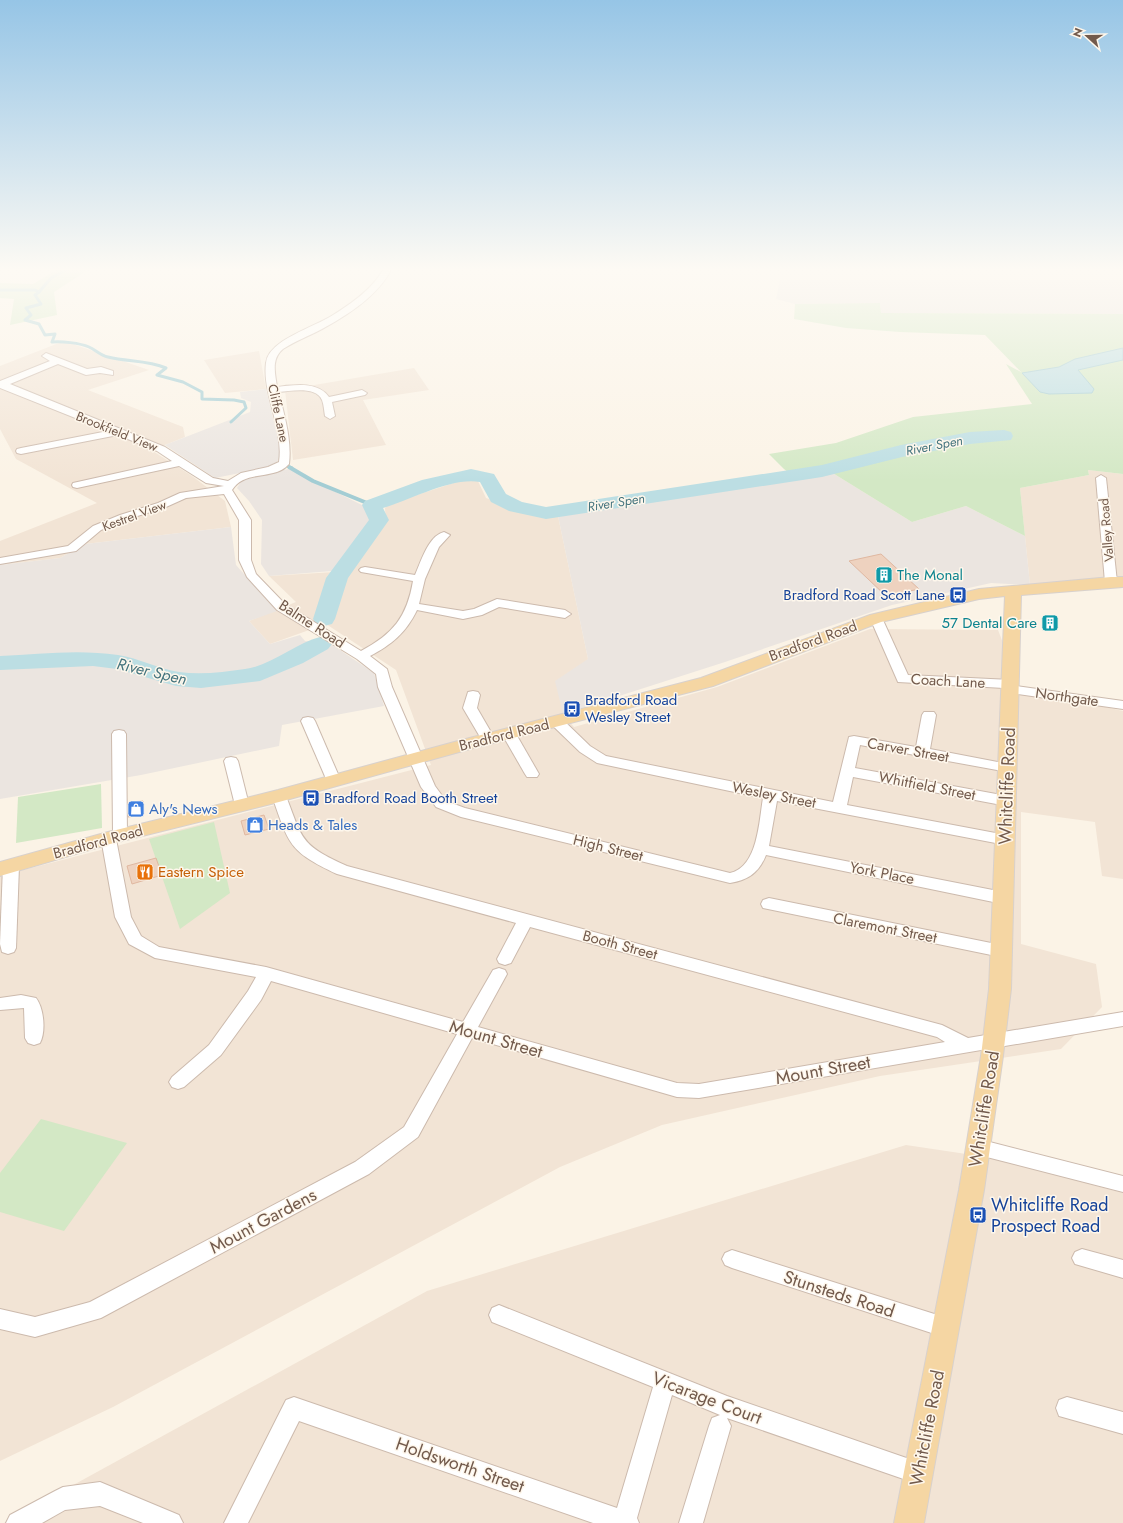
<svg xmlns="http://www.w3.org/2000/svg" width="1123" height="1523" font-family="Jost,sans-serif">
<style>
.residential{fill:#f2e4d5}
.industrial{fill:#ebe5e0}
.green{fill:#d3e8c5}
.water{fill:#bcdee3;stroke:#a3cdd4}
.lines{fill:none;stroke-linecap:round;stroke-linejoin:round}
.stream-far1{stroke:#a3cdd4;stroke-width:3}
.stream{stroke:#a3cdd4;stroke-width:4}
.river{fill:#bcdee3;fill-rule:evenodd}
.building{fill:#eed2bf;stroke:#e0b8a1}
.minor-casing{stroke:#ccbaad;stroke-width:2}
.major-casing{stroke:#d8d1cd;stroke-width:2}
.minor{fill:#fff;fill-rule:evenodd}
.major{fill:#f5d6a3;fill-rule:evenodd}
.labels{text-anchor:middle;stroke-width:3;stroke-linejoin:round;paint-order:stroke}
.far-street-label{font-size:13px;fill:#725a4c;stroke:#fef7ec}
.far-water-label{font-size:13px;font-style:italic;fill:#44747e;stroke:#fef7ec}
.culture-label{font-size:15px;fill:#0d838f;stroke:#fef7ec;text-anchor:start}
.transit-label{font-size:15px;fill:#164399;stroke:#fef7ec;text-anchor:start}
.street-label{font-size:15px;fill:#725a4c;stroke:#fef7ec}
.shop-label{font-size:15px;fill:#366cbe;stroke:#fef7ec;text-anchor:start}
.food-label{font-size:15px;fill:#c56008;stroke:#fef7ec;text-anchor:start}
.water-label{font-size:16px;font-style:italic;fill:#44747e;stroke:#fef7ec}
.near-street-label{font-size:18px;fill:#725a4c;stroke:#fef7ec}
.near-transit-label{font-size:18px;fill:#164399;stroke:#fef7ec;text-anchor:start}
</style>
<rect width="100%" height="100%" fill="#fbf3e6"/>
<g class="residential">
<path d="M 64,341 L 149,370 L 88,390 L 183,427 L 185,437 L 165,445 L 148,448 L 192,476 L 225,501 L 231,527 L 85,544 L 60,558 L 0,565 L 0,541 L 97,503 L 16,459 L 0,429 L 0,366 Z"/>
<path d="M 259,351 L 266,389 L 225,393 L 204,360 Z"/>
<path d="M 414,368 L 429,390 L 363,400 L 386,445 L 293,460 L 285,390 Z"/>
<path d="M 1088,470 L 1123,474 L 1123,580 L 1030,585 L 1020,488 L 1089,475 Z"/>
<path d="M 477,479 L 486,498 L 530,513 L 558,516 L 588,659 L 563,714 L 574,727 L 717,687 L 870,629 L 998,630 L 1020,687 L 1123,711 L 1123,879 L 1102,876 L 1095,822 L 1021,812 L 1021,944 L 1096,964 L 1102,1007 L 1061,1049 L 880,1076 L 662,1125 L 560,1167 L 113,1407 L 0,1461 L 0,876 L 431,765 L 396,670 L 326,624 L 270,644 L 249,621 L 296,602 L 269,576 L 351,571 L 386,522 L 385,508 L 389,504 L 463,480 Z"/>
<path d="M 906,1145 L 993,1158 L 1123,1193 L 1123,1523 L 4,1523 L 427,1291 Z"/>
</g>
<g class="industrial">
<path d="M 780,280 L 1123,280 L 1123,314 L 881,313 L 880,303 L 795,304 L 776,299 Z"/>
<path d="M 266,389 L 282,455 L 276,463 L 264,468 L 215,478 L 165,445 L 250,412 L 251,402 L 241,398 L 240,392 Z"/>
<path d="M 289,469 L 366,507 L 370,522 L 332,571 L 269,576 L 261,564 L 262,520 L 249,501 L 237,488 L 242,480 L 257,475 Z"/>
<path d="M 831,472 L 912,522 L 966,506 L 1025,536 L 1030,585 L 991,583 L 892,605 L 725,662 L 563,714 L 555,681 L 588,659 L 558,516 Z"/>
<path d="M 231,527 L 236,565 L 277,611 L 249,621 L 270,644 L 300,635 L 305,641 L 331,644 L 374,673 L 384,706 L 282,725 L 279,746 L 141,775 L 0,799 L 0,565 L 60,558 L 85,544 Z"/>
</g>
<g class="green">
<path d="M 60,268 L 91,268 L 54,292 L 57,315 L 10,325 L 14,299 L 0,298 L 0,283 L 33,284 Z"/>
<path d="M 880,303 L 881,313 L 1123,314 L 1123,474 L 1088,470 L 1089,475 L 1020,488 L 1025,536 L 966,506 L 912,522 L 831,472 L 796,478 L 784,469 L 769,454 L 836,443 L 913,417 L 1032,404 L 1006,364 L 1021,372 L 985,335 L 900,332 L 846,328 L 794,319 L 795,304 Z"/>
<path d="M 101,784 L 102,828 L 16,843 L 18,797 Z"/>
<path d="M 214,822 L 230,893 L 180,929 L 149,839 Z"/>
<path d="M 41,1119 L 127,1143 L 64,1231 L 0,1212 L 0,1173 Z"/>
</g>
<path class="water" d="M 1123,348 L 1123,360 L 1078,370 L 1094,389 L 1092,393 L 1049,394 L 1040,392 L 1022,373 L 1059,367 L 1075,359 Z"/>
<g class="lines">
<g class="stream-far1">
<path d="M 0,290 L 35,290 L 39,292 L 35,295 L 41,304 L 26,308 L 31,315 L 25,320 L 39,324 L 45,335 L 55,334 L 52,342 C 61,341 80,343 89,347 C 96,350 100,355 108,357 C 128,362 147,360 166,368 L 157,375 L 183,382 L 202,392 L 202,399 L 234,400 L 244,402 L 246,408 L 231,422"/>
<path d="M 39,292 L 51,278 L 69,268"/>
<path d="M 289,467 L 292,468"/>
</g>
<path class="stream" d="M 289,467 L 313,481 L 372,505"/>
<g class="river">
<path d="M 1004,430 L 1011,432 L 1013,436 L 1011,440 L 970,444 L 902,457 L 822,477 L 546,519 L 509,511 L 491,502 L 480,482 C 451,477 411,500 383,508 L 389,520 L 348,578 L 335,619 L 332,624 L 324,626 L 316,624 L 313,619 L 326,578 L 369,520 L 362,505 L 365,501 L 422,480 L 471,469 L 494,474 L 506,494 L 522,502 L 546,507 L 822,465 L 901,445 L 970,432 Z"/>
<path d="M 320,637 L 328,639 L 332,644 L 328,649 L 303,663 L 260,681 L 201,688 L 176,686 L 117,669 L 93,666 L 0,670 L 0,656 C 39,654 79,649 118,655 C 139,658 158,669 179,672 C 201,675 224,672 245,669 C 270,666 296,643 320,637 Z"/>
</g>
</g>
<g class="building">
<path d="M 881,554 L 919,589 L 886,596 L 849,561 Z"/>
<path d="M 143,801 L 142,815 L 128,817 L 130,802 Z"/>
<path d="M 264,815 L 269,829 L 245,835 L 241,821 Z"/>
<path d="M 156,858 L 162,875 L 132,884 L 127,866 Z"/>
</g>
<g class="lines">
<g class="minor-casing">
<g id="minor">
<path d="M 384,268 L 392,268 C 379,295 348,315 322,329 C 309,336 295,341 283,349 C 271,359 275,373 277,387 C 294,385 318,381 329,397 L 362,390 L 367,393 L 365,395 L 332,402 L 335,416 L 330,419 L 325,416 C 324,411 324,405 322,400 C 316,386 291,391 279,392 C 284,416 292,439 289,464 C 275,481 245,469 232,490 L 251,520 L 251,560 L 256,574 L 285,604 L 361,651 C 393,634 407,617 413,581 L 361,572 L 359,570 L 361,568 L 365,567 L 415,575 C 421,562 428,536 444,532 L 450,535 L 439,547 L 425,579 L 419,604 L 463,611 L 474,609 L 497,599 L 565,610 L 571,614 L 565,618 L 499,607 L 482,615 L 463,619 L 417,610 C 406,633 391,645 370,656 L 387,669 L 392,687 L 435,786 L 446,801 L 465,808 L 730,873 C 758,867 759,821 763,798 L 597,763 L 580,752 L 552,725 L 550,722 L 552,719 L 562,719 L 590,746 L 606,756 L 833,802 L 849,737 L 854,736 L 916,747 L 922,715 L 924,712 L 934,712 L 936,715 L 930,749 L 1008,764 L 1013,765 L 1015,768 L 1013,771 L 1008,772 L 860,745 L 855,768 L 1007,796 L 1012,798 L 1014,801 L 1012,804 L 1007,806 L 853,777 L 847,805 L 1006,835 L 1011,836 L 1013,840 L 1011,844 L 1006,845 L 777,801 L 769,846 L 1003,892 L 1009,894 L 1011,898 L 1009,902 L 1003,904 L 766,855 C 759,873 748,880 730,883 L 461,817 L 436,807 L 421,787 L 378,687 L 376,674 L 357,659 L 277,610 L 247,577 L 239,560 L 239,520 L 224,494 L 186,498 L 166,507 L 128,519 L 101,530 L 76,551 L 0,564 L 0,558 L 68,546 L 93,526 L 120,515 L 158,503 L 180,493 L 224,486 L 206,483 L 179,466 L 77,488 L 73,487 L 72,485 L 73,483 L 172,461 L 157,451 L 118,435 L 21,454 L 17,453 L 16,451 L 17,449 L 21,448 L 108,431 L 0,388 L 0,381 L 50,361 L 42,356 L 46,353 L 87,369 L 101,367 L 113,371 L 113,375 L 100,373 L 86,375 L 58,364 L 10,384 L 165,447 L 213,478 L 228,481 L 241,473 L 268,467 L 279,462 C 284,428 262,394 266,363 C 268,340 315,327 333,315 C 351,304 374,288 384,268 Z"/>
<path d="M 1101,475 L 1106,478 L 1117,582 L 1111,586 L 1105,582 L 1096,478 Z"/>
<path d="M 876,614 L 882,618 L 908,675 L 1011,680 L 1016,681 L 1018,684 L 1016,686 L 1123,701 L 1123,709 L 1010,693 L 1005,692 L 1004,688 L 898,682 L 870,618 Z"/>
<path d="M 473,691 L 478,692 L 480,695 L 477,708 L 495,739 L 493,742 L 483,742 L 463,708 L 468,692 Z"/>
<path d="M 308,717 L 313,718 L 315,721 L 341,781 L 339,784 L 329,784 L 327,781 L 301,721 L 303,718 Z"/>
<path d="M 119,730 L 124,731 L 126,734 L 127,835 L 125,839 L 116,839 L 131,917 L 141,936 L 159,947 L 266,967 L 463,1022 L 493,970 L 499,968 L 505,970 L 507,974 L 478,1027 L 677,1083 L 699,1084 L 945,1042 L 937,1037 L 530,927 L 511,963 L 505,965 L 499,963 L 497,959 L 516,923 L 337,874 C 288,851 289,844 272,796 L 274,793 L 284,793 L 286,796 C 303,841 301,845 347,866 L 942,1025 L 968,1038 L 1123,1012 L 1123,1026 L 699,1098 L 677,1097 L 472,1038 L 418,1137 L 369,1174 L 101,1318 L 35,1337 L 0,1329 L 0,1309 L 35,1317 L 90,1302 L 355,1162 L 404,1127 L 457,1034 L 271,981 L 261,1000 L 221,1055 L 184,1087 L 178,1089 L 172,1087 L 169,1082 L 172,1077 L 209,1045 L 248,991 L 256,977 L 155,958 L 129,944 L 115,917 L 101,838 L 103,834 L 113,834 L 112,734 L 114,731 Z"/>
<path d="M 509,730 L 514,731 L 516,734 L 539,774 L 537,777 L 527,777 L 525,774 L 502,734 L 504,731 Z"/>
<path d="M 231,757 L 236,758 L 238,761 L 249,805 L 247,808 L 237,808 L 235,805 L 224,761 L 226,758 Z"/>
<path d="M 11,861 L 16,862 L 19,866 L 16,948 L 14,952 L 8,954 L 2,952 L 0,944 L 3,866 L 6,862 Z"/>
<path d="M 769,898 L 1001,945 L 1007,947 L 1009,951 L 1007,955 L 1001,957 L 763,908 L 761,904 L 763,900 Z"/>
<path d="M 21,995 L 36,998 C 44,1008 46,1032 40,1043 L 34,1045 L 28,1043 L 25,1038 L 24,1008 L 0,1010 L 0,998 Z"/>
<path d="M 978,1139 L 1123,1176 L 1123,1192 L 971,1153 L 969,1147 L 971,1141 Z"/>
<path d="M 1082,1249 L 1123,1260 L 1123,1278 L 1075,1264 L 1072,1258 L 1075,1252 Z"/>
<path d="M 732,1250 L 947,1318 L 954,1321 L 957,1328 L 954,1335 L 947,1338 L 732,1268 L 725,1265 L 722,1259 L 725,1253 Z"/>
<path d="M 499,1305 L 727,1396 L 918,1462 L 926,1465 L 929,1473 L 926,1481 L 918,1484 L 727,1418 L 731,1426 L 703,1523 L 679,1523 L 709,1426 L 712,1418 L 720,1415 L 672,1395 L 637,1518 L 639,1523 L 593,1523 L 299,1421 L 248,1523 L 224,1523 L 286,1400 L 294,1397 L 617,1508 L 653,1387 L 492,1322 L 489,1315 L 492,1308 Z"/>
<path d="M 1067,1397 L 1123,1412 L 1123,1434 L 1059,1416 L 1056,1408 L 1059,1400 Z"/>
<path d="M 100,1482 L 179,1515 L 183,1523 L 143,1523 L 100,1506 L 65,1510 L 42,1523 L 6,1523 L 10,1515 L 55,1491 L 63,1487 Z"/>
</g>
</g>
<g class="major-casing">
<path id="major" d="M 1111,577 L 1123,577 L 1123,587 L 1021,595 L 1011,989 L 1003,1056 L 984,1190 L 924,1523 L 894,1523 L 959,1190 L 981,1056 L 989,989 L 1005,596 L 979,599 L 881,622 L 713,686 L 470,749 L 279,802 L 110,844 L 0,876 L 0,862 L 108,832 L 278,790 L 458,741 L 701,678 L 870,615 L 979,589 Z"/>
</g>
<use href="#minor" class="minor"/>
<use href="#major" class="major"/>
</g>
<linearGradient id="sky" x2="0" y2="1"><stop stop-color="#96c5e6"/><stop offset="0.56" stop-color="#fdfaf4"/><stop offset="1" stop-color="#fdfaf4" stop-opacity="0"/></linearGradient>
<rect width="1123" height="481" fill="url(#sky)"/>
<defs>
<g id="building-square" transform="scale(0.9)"><rect x="-9" y="-9" width="18" height="18" rx="4" fill="#0f9aa8" stroke="#fef7ec"/><path d="M-4-6H4V6H1V3H-1V6H-4ZM-2.5-4.3h1.7v1.8h-1.7ZM.8-4.3h1.7v1.8H.8ZM-2.5-1h1.7V.8h-1.7ZM.8-1h1.7V.8H.8Z" fill="#fff"/></g>
<g id="bus-square" transform="scale(0.9)"><rect x="-9" y="-9" width="18" height="18" rx="4" fill="#1a4fb4" stroke="#fef7ec"/><path d="M-5-6H5V4H4V6H2V4H-2V6H-4V4H-5ZM-3.5-4V0h7V-4ZM-3.5 1.2v1.5H-2V1.2ZM2 1.2v1.5H3.5V1.2Z" fill="#fff"/></g>
<g id="shop-square" transform="scale(0.9)"><rect x="-9" y="-9" width="18" height="18" rx="4" fill="#3f7fe0" stroke="#fef7ec"/><path d="M-5-2.5h2.3a2.7 3.5 0 0 1 5.4 0H5L5.5 6h-11ZM-1.5-2.5h3a1.5 2.3 0 0 0-3 0Z" fill="#fff"/></g>
<g id="restaurant-square" transform="scale(0.9)"><rect x="-9" y="-9" width="18" height="18" rx="4" fill="#e8710a" stroke="#fef7ec"/><path d="M-5-6h1v4h1v-4h1v4h1v-4h1v5L-1.5 .5V6h-2V.5L-5-1ZM5-6V6H3V1.5H1.5Q1.5-4 5-6Z" fill="#fff"/></g>
</defs>
<g fill-rule="evenodd">
<use href="#building-square" x="884" y="575"/>
<use href="#bus-square" x="958" y="595"/>
<use href="#building-square" x="1050" y="623"/>
<use href="#bus-square" x="572" y="709"/>
<use href="#bus-square" x="311" y="798"/>
<use href="#shop-square" x="136" y="809"/>
<use href="#shop-square" x="255" y="825"/>
<use href="#restaurant-square" x="145" y="872"/>
<use href="#bus-square" x="978" y="1215"/>
</g>
<g class="labels">
<g class="far-street-label">
<text transform="translate(279 413) rotate(78)" y="5">Cliffe Lane</text>
<text transform="translate(117 431) rotate(22)" y="5">Brookfield View</text>
<text transform="translate(134 515) rotate(-20)" y="5">Kestrel View</text>
<text transform="translate(1106 530) rotate(-95)" y="5">Valley Road</text>
</g>
<g class="far-water-label">
<text transform="translate(934 445) rotate(-11)" y="5">River Spen</text>
<text transform="translate(616 502) rotate(-9)" y="5">River Spen</text>
</g>
<g class="culture-label">
<text x="897" y="580">The Monal</text>
<text x="1037" y="628" text-anchor="end">57 Dental Care</text>
</g>
<g class="transit-label">
<text x="945" y="600" text-anchor="end">Bradford Road Scott Lane</text>
<text x="585" y="705">Bradford Road<tspan x="585" dy="17">Wesley Street</tspan></text>
<text x="324" y="803">Bradford Road Booth Street</text>
</g>
<g class="street-label">
<text transform="translate(312 624) rotate(33)" y="5">Balme Road</text>
<text transform="translate(813 641) rotate(-20)" y="5">Bradford Road</text>
<text transform="translate(948 681) rotate(3)" y="5">Coach Lane</text>
<text transform="translate(1067 697) rotate(8)" y="5">Northgate</text>
<text transform="translate(504 735) rotate(-14)" y="5">Bradford Road</text>
<text transform="translate(908 750) rotate(10)" y="5">Carver Street</text>
<text transform="translate(927 786) rotate(11)" y="5">Whitfield Street</text>
<text transform="translate(774 795) rotate(11)" y="5">Wesley Street</text>
<text transform="translate(98 842) rotate(-15)" y="5">Bradford Road</text>
<text transform="translate(608 848) rotate(14)" y="5">High Street</text>
<text transform="translate(882 873) rotate(11)" y="5">York Place</text>
<text transform="translate(885 928) rotate(11)" y="5">Claremont Street</text>
<text transform="translate(620 945) rotate(15)" y="5">Booth Street</text>
</g>
<g class="shop-label">
<text x="149" y="814">Aly's News</text>
<text x="268" y="830">Heads &amp; Tales</text>
</g>
<g class="food-label">
<text x="158" y="877">Eastern Spice</text>
</g>
<g class="water-label">
<text transform="translate(152 671) rotate(13)" y="6">River Spen</text>
</g>
<g class="near-street-label">
<text transform="translate(1007 786) rotate(-88)" y="6">Whitcliffe Road</text>
<text transform="translate(496 1039) rotate(16)" y="6">Mount Street</text>
<text transform="translate(823 1070) rotate(-10)" y="6">Mount Street</text>
<text transform="translate(984 1109) rotate(-81)" y="6">Whitcliffe Road</text>
<text transform="translate(263 1221) rotate(-28)" y="6">Mount Gardens</text>
<text transform="translate(839 1294) rotate(18)" y="6">Stunsteds Road</text>
<text transform="translate(707 1398) rotate(21)" y="6">Vicarage Court</text>
<text transform="translate(927 1428) rotate(-79)" y="6">Whitcliffe Road</text>
<text transform="translate(460 1465) rotate(19)" y="6">Holdsworth Street</text>
</g>
<g class="near-transit-label">
<text x="991" y="1211">Whitcliffe Road<tspan x="991" dy="21">Prospect Road</tspan></text>
</g>
</g>
<g transform="translate(1087 36) rotate(291)" stroke="#fef7ec" stroke-width="3" paint-order="stroke">
<path d="M0-3L7 15L0 10L-7 15Z" fill="#725a4c"/>
<text y="-6" font-size="11" font-weight="bold" text-anchor="middle" fill="#725a4c">N</text>
</g>
</svg>
